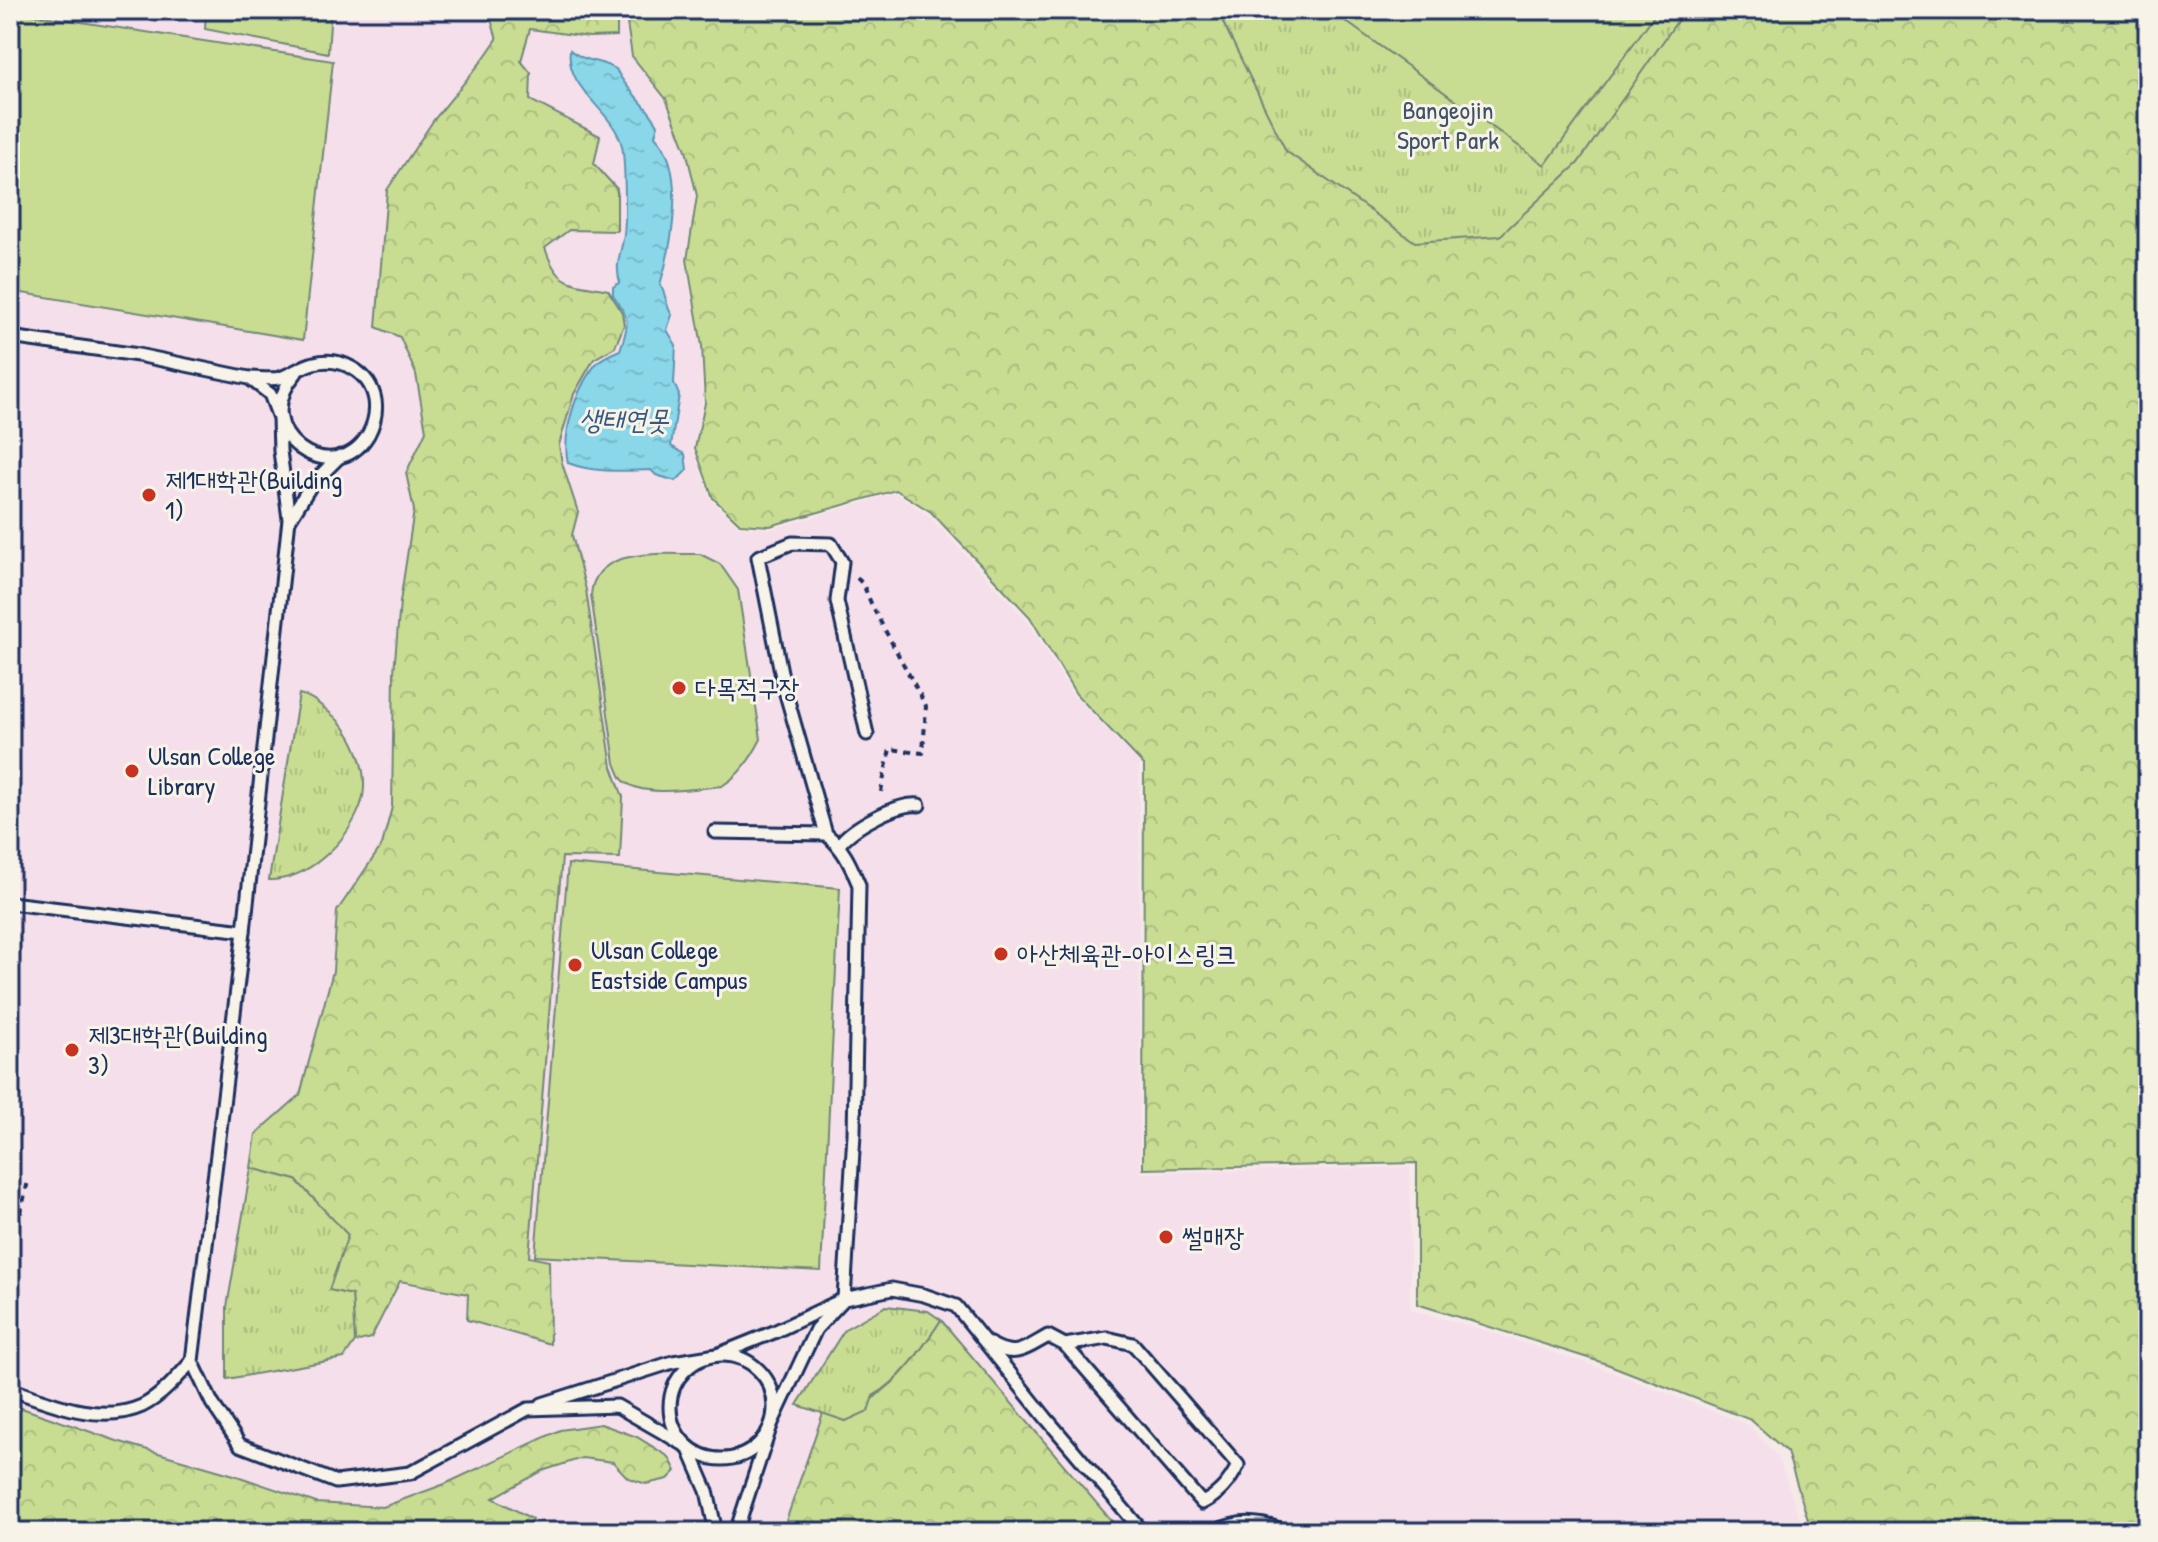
<svg xmlns="http://www.w3.org/2000/svg" width="2158" height="1542" font-family="'Patrick Hand','Poor Story',sans-serif">
<style>
.built{fill:#f5dfea}
.forest{fill:url(#forest-crowns);stroke:#728678;stroke-width:2}
.park{fill:url(#park-tufts);stroke:#728678;stroke-width:2}
.pitch{fill:#c8dd92;stroke:#728678;stroke-width:2}
.water{fill:url(#water-ripples);stroke:#5d94b1;stroke-width:2}
.lines{fill:none;stroke-linecap:round;stroke-linejoin:round}
.service-casing{stroke:#1b2f5e;stroke-width:17}
.path{stroke:#1b2f5e;stroke-width:4;stroke-dasharray:6 6;stroke-linecap:butt}
.service{stroke:#f7f3e8;stroke-width:11}
.poi-dot{fill:#c8321e;stroke:#f7f3e8;stroke-width:3}
.labels{text-anchor:middle;stroke-width:6;stroke-linejoin:round;paint-order:stroke}
.park-label{font-size:26px;fill:#3e5268;stroke:#f7f3e8}
.poi-label{font-size:26px;fill:#1b2f5e;stroke:#f7f3e8;text-anchor:start}
.water-label{font-size:28px;font-style:italic;fill:#365980;stroke:#f7f3e8}
</style>
<defs>
<pattern id="forest-crowns" width="20" height="18" patternUnits="userSpaceOnUse" patternTransform="scale(2)"><rect width="20" height="18" fill="#c8dd92"/><path d="M2 6a3 3 0 1 1 6 0M12 15a3 3 0 1 1 6 0" fill="none" stroke="#abbe80"/></pattern>
<pattern id="park-tufts" width="24" height="20" patternUnits="userSpaceOnUse" patternTransform="scale(2)"><rect width="24" height="20" fill="#c8dd92"/><path d="M3 7l-1-3M5 7V3M7 7l1-3M15 17l-1-3M17 17v-4M19 17l1-3" fill="none" stroke="#abbe80"/></pattern>
<pattern id="water-ripples" width="26" height="14" patternUnits="userSpaceOnUse" patternTransform="scale(2)"><rect width="26" height="14" fill="#89d7e8"/><path d="M2 4q2-2 4 0t4 0M15 11q2-2 4 0t4 0" fill="none" stroke="#76b9c9"/></pattern>
</defs>
<rect width="100%" height="100%" fill="#f6eae9"/>
<filter id="ink" filterUnits="userSpaceOnUse"><feTurbulence type="fractalNoise" baseFrequency=".0125" numOctaves="2"/><feDisplacementMap in="SourceGraphic" scale="16" xChannelSelector="R" yChannelSelector="G"/><feConvolveMatrix kernelMatrix="1 2 1 2 8 2 1 2 1" color-interpolation-filters="sRGB"/></filter>
<g filter="url(#ink)">
<path class="built" d="M 10,10 L 623,10 L 631,57 L 665,100 L 685,150 L 695,198 L 685,261 L 701,347 L 702,403 L 693,448 L 711,500 L 739,527 L 772,529 L 895,493 L 928,515 L 1027,620 L 1073,695 L 1139,762 L 1140,1173 L 1410,1167 L 1410,1310 L 1481,1329 L 1601,1368 L 1749,1425 L 1778,1457 L 1801,1522 L 1799,1532 L 37,1532 L 10,1522 Z"/>
<g class="forest">
<path d="M 488,10 L 617,10 L 617,36 L 589,37 L 530,29 L 521,61 L 531,73 L 530,100 L 600,136 L 594,164 L 617,189 L 617,231 L 569,230 L 545,248 C 558,287 571,282 608,290 L 622,312 L 624,325 L 615,347 L 594,359 L 574,394 L 559,445 L 562,463 L 578,512 L 572,535 L 586,590 L 612,767 L 623,797 L 620,858 L 562,857 L 529,1257 L 549,1261 L 550,1344 L 467,1320 L 468,1294 L 400,1281 L 371,1338 L 355,1342 L 352,1295 L 328,1290 L 296,1180 L 251,1168 L 256,1134 L 300,1095 L 333,971 L 337,911 L 382,845 L 392,807 L 394,672 L 400,602 L 414,510 L 406,473 L 426,431 L 416,374 L 400,337 L 376,327 L 387,190 L 433,121 L 481,62 L 497,39 Z"/>
<path d="M 625,10 L 2148,10 L 2148,1532 L 1806,1532 L 1808,1520 L 1787,1452 L 1751,1420 L 1607,1364 L 1417,1304 L 1417,1163 L 1143,1169 L 1144,765 L 1076,694 L 1030,617 L 931,512 L 896,490 L 770,526 L 740,524 L 713,498 L 695,448 L 705,403 L 702,346 L 687,260 L 697,196 L 686,150 L 666,99 L 632,56 Z"/>
<path d="M 941,1320 L 1121,1532 L 787,1532 L 784,1527 L 823,1413 L 846,1421 C 859,1409 872,1399 885,1389 C 908,1371 925,1344 941,1320 Z"/>
<path d="M 10,1404 L 117,1441 L 234,1475 L 316,1503 L 383,1507 L 445,1484 L 560,1430 L 601,1424 L 637,1437 L 669,1457 L 676,1471 L 668,1479 L 646,1484 L 628,1478 L 613,1462 L 582,1458 L 542,1471 L 493,1498 L 532,1519 L 524,1532 L 37,1532 L 10,1522 Z"/>
</g>
<g class="park">
<path d="M 1217,10 L 1685,10 L 1578,163 L 1500,236 L 1415,242 L 1286,151 Z"/>
<path d="M 299,694 C 312,696 320,705 330,713 C 355,733 372,776 360,807 C 346,843 308,880 269,880 Z"/>
<path d="M 251,1168 L 296,1180 L 348,1235 L 329,1290 L 352,1295 L 355,1342 L 344,1358 L 227,1379 L 227,1307 Z"/>
<path d="M 886,1306 L 928,1311 L 941,1320 C 922,1348 902,1380 873,1396 L 868,1411 L 846,1421 L 797,1405 L 845,1329 Z"/>
</g>
<g class="pitch">
<path d="M 206,10 L 331,10 L 328,53 L 205,29 Z"/>
<path d="M 1330,10 L 1658,10 L 1545,165 Z"/>
<path d="M 10,11 L 333,61 L 303,340 L 10,291 Z"/>
<path d="M 700,554 L 720,564 L 738,590 L 761,739 C 752,757 739,776 722,786 C 698,788 642,799 623,780 C 620,777 617,768 615,763 L 591,595 C 595,545 664,555 700,554 Z"/>
<path d="M 568,864 L 840,888 L 821,1271 L 535,1256 Z"/>
</g>
<path class="water" d="M 570,50 C 584,62 600,60 616,69 C 626,91 647,104 658,125 L 655,136 C 687,168 672,246 660,285 C 667,295 665,305 672,315 L 667,330 L 676,345 L 674,383 L 679,395 L 671,446 L 685,454 L 687,470 L 676,481 L 656,475 L 651,470 C 623,471 594,473 568,463 C 561,433 577,385 598,362 C 603,357 613,353 620,350 C 630,323 630,318 613,295 L 613,287 L 620,282 C 614,264 622,251 624,234 C 626,219 625,160 622,146 C 613,109 565,90 570,50 Z"/>
<g class="lines">
<g class="service-casing">
<g id="service">
<path d="M 10,337 L 138,355 L 249,378 L 270,394 L 279,418 L 280,451 L 289,519 L 244,931 L 192,1361 L 212,1403 L 240,1445 L 336,1482 L 410,1473 L 528,1409 L 617,1406 L 688,1447 L 707,1491 L 716,1532"/>
<path d="M 250,378 C 259,378 271,380 280,378 C 292,374 302,366 314,363 C 341,356 370,372 375,400 C 377,413 374,424 368,435 C 334,492 244,433 296,373"/>
<path d="M 290,519 L 311,485 L 340,456"/>
<path d="M 826,834 L 784,687 L 758,557 L 792,543 L 831,544 L 842,562 L 837,601 L 867,734"/>
<path d="M 839,845 C 852,827 897,803 919,805"/>
<path d="M 10,903 L 244,931"/>
<path d="M 990,1344 C 1015,1359 1025,1349 1048,1336 L 1065,1345 L 1202,1503 C 1219,1495 1230,1482 1238,1465 L 1133,1344 L 1107,1338 L 1065,1345"/>
<circle cx="722" cy="1407" r="52"/>
<path d="M 10,1389 C 50,1403 100,1425 142,1406 C 162,1396 178,1377 192,1361"/>
<path d="M 542,1404 L 673,1362 L 717,1355 L 774,1332 L 844,1299 L 854,1134 L 859,885 C 850,864 844,849 826,834 L 715,832"/>
<path d="M 736,1532 L 771,1425 L 816,1329 L 844,1299 L 892,1289 L 924,1295 L 956,1306 L 1046,1418 L 1143,1532"/>
<path d="M 1214,1532 C 1240,1519 1262,1522 1288,1532"/>
</g>
</g>
<g class="path">
<path d="M 857,578 L 863,584 L 873,608 L 926,706 L 923,753 L 890,749 L 880,796"/>
<path d="M 10,1260 L 28,1181"/>
</g>
<use href="#service" class="service"/>
</g>
</g>
<g class="poi-dot">
<circle cx="149" cy="495" r="8"/>
<circle cx="679" cy="688" r="8"/>
<circle cx="132" cy="771" r="8"/>
<circle cx="1001" cy="954" r="8"/>
<circle cx="575" cy="965" r="8"/>
<circle cx="72" cy="1050" r="8"/>
<circle cx="1166" cy="1237" r="8"/>
</g>
<g class="labels">
<g class="park-label">
<text x="1448" y="119">Bangeojin<tspan x="1448" dy="30">Sport Park</tspan></text>
</g>
<g class="poi-label">
<text x="165" y="489">제1대학관(Building<tspan x="165" dy="30">1)</tspan></text>
<text x="695" y="697">다목적구장</text>
<text x="148" y="765">Ulsan College<tspan x="148" dy="30">Library</tspan></text>
<text x="591" y="959">Ulsan College<tspan x="591" dy="30">Eastside Campus</tspan></text>
<text x="1017" y="963">아산체육관-아이스링크</text>
<text x="88" y="1044">제3대학관(Building<tspan x="88" dy="30">3)</tspan></text>
<text x="1182" y="1246">썰매장</text>
</g>
<g class="water-label">
<text x="624" y="429">생태연못</text>
</g>
</g>
<rect width="2158" height="1542" fill="none" stroke="#f7f3e8" stroke-width="40"/>
<rect x="20" y="20" width="2118" height="1502" fill="none" stroke="#1b2f5e" stroke-width="3" filter="url(#ink)"/>
</svg>
